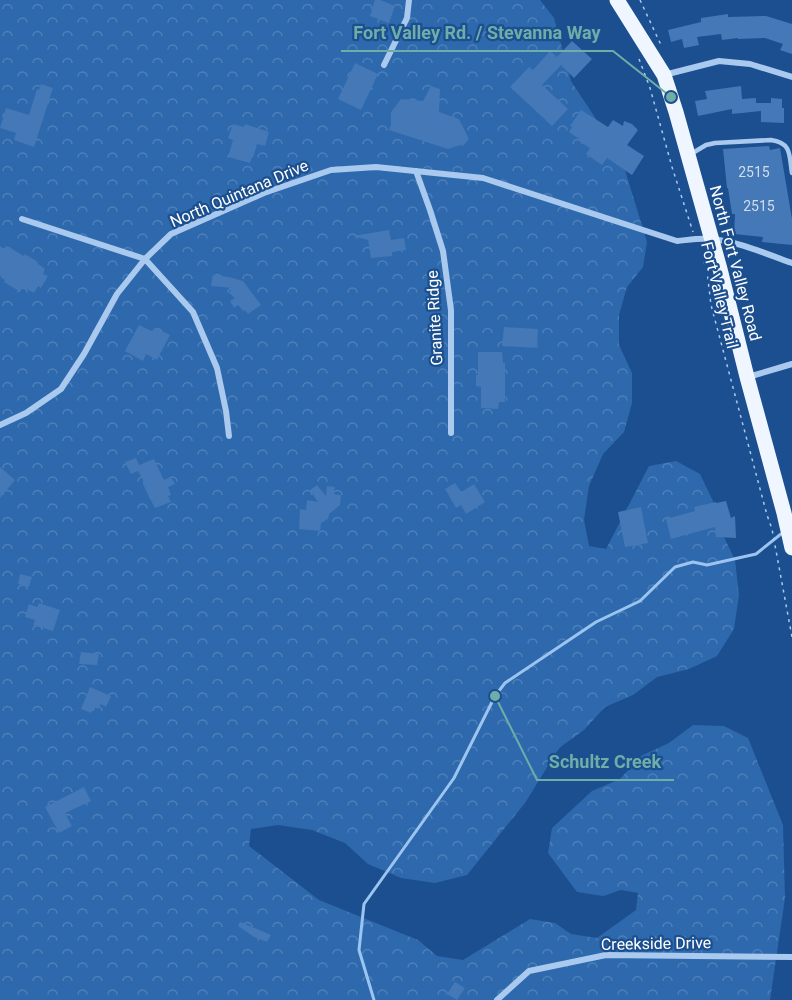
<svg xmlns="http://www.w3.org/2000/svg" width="792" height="1000" font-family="Roboto,sans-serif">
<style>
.forest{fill:url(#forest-crowns)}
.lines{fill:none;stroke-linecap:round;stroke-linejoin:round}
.stream{stroke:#9cc4f0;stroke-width:3}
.building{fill:#4478b7}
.path{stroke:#a9c9ee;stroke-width:1.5;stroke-dasharray:3 4.5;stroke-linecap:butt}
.lane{stroke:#a9c9ee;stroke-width:4.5}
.street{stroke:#a9c9ee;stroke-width:6}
.primary{stroke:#f0f6ff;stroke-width:15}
.labels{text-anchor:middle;stroke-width:4.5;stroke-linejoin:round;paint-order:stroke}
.number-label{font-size:14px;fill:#d0dded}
.street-label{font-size:16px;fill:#fff;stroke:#1b4f8f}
.leader{fill:none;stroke:#6fada8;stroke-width:2}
.callout-dot{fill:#6fada8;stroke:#1b4f8f;stroke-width:2}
.callout-label{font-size:18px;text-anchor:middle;font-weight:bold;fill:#6fada8;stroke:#1b4f8f;stroke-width:4.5;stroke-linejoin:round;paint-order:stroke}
</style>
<defs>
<pattern id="forest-crowns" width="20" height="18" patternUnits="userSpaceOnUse" patternTransform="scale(1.5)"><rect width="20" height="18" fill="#2e69ad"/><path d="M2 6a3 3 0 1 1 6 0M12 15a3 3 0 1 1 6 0" fill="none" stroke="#4d80b9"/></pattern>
</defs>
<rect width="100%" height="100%" fill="#1b4f8f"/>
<path class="forest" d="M 0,0 L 540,0 L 554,18 L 571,81 L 621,157 L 647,242 L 643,267 L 627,287 L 619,315 L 619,345 L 632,373 L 632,403 L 624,432 L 603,454 L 589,486 L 584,520 L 589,546 L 606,549 L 649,466 L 676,461 L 700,474 L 713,501 L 722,533 L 735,560 L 739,595 L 734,629 L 717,656 L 689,669 L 657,677 L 633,695 L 605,707 L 584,730 L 559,748 L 525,803 L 467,875 L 435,883 L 401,878 L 368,864 L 345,843 L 312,830 L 278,825 L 251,829 L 249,846 L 319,900 L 418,940 L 437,956 L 463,960 L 530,919 L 555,923 L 571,934 L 597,938 L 636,910 L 638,893 L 621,890 L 603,896 L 577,892 L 548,853 L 552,828 L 592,791 L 620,779 L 641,756 L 669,743 L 693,725 L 724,726 L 748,738 L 783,825 L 785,898 L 770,1000 L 0,1000 Z"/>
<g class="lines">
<path class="stream" d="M 374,1000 L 359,950 L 364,904 L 454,778 L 495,696 L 505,683 L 596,622 L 640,601 L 675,567 L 693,562 L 707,565 L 756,554 L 781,534"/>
</g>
<g class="building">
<path d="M 375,0 L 380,0 L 395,6 L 389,23 L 370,16 Z"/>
<path d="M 728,14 L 728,17 L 766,16 L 792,24 L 792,54 L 780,50 L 783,44 L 765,38 L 738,39 L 738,38 L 722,40 L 721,34 L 697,37 L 699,45 L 684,48 L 682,39 L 671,42 L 668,30 L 701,22 L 701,18 Z"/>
<path d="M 572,41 L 592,59 L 574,78 L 561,65 L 542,85 L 568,109 L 552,126 L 510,87 L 529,67 L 533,70 L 550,51 L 557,57 Z"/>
<path d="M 355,63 L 378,74 L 361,110 L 338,99 Z"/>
<path d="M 41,84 L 53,88 L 34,147 L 14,140 L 16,133 L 0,128 L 6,108 L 29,115 L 37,89 L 39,90 Z"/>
<path d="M 431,86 L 440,89 L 439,112 L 459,119 L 469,139 L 463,146 L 460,145 L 448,149 L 389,130 L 391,125 L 391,112 L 401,99 L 423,101 Z"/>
<path d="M 741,86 L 742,99 L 756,98 L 756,103 L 771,103 L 771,98 L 782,99 L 782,108 L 784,108 L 784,123 L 761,122 L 761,111 L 732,114 L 732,109 L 698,116 L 695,101 L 707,99 L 705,91 Z"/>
<path d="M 581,110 L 608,127 L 613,120 L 623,126 L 624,121 L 632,124 L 638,130 L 627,145 L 644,156 L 632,175 L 607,158 L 602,165 L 586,154 L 590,148 L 580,142 L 581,140 L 569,132 L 572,127 L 570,126 Z"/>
<path d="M 233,124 L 244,127 L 245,124 L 269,132 L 265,146 L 257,144 L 253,158 L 252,157 L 250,163 L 228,157 L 233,140 L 228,138 Z"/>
<path d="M 769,146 L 770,150 L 780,148 L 792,219 L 792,245 L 762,242 L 763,237 L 734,234 L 735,214 L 732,214 L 728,188 L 727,188 L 723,149 Z"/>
<path d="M 389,230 L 391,240 L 404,238 L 406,250 L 392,252 L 392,256 L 371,258 L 368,240 L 353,236 Z"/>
<path d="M 0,246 L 5,250 L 7,246 L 24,256 L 25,254 L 38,262 L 37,263 L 45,269 L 43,274 L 48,276 L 41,288 L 38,286 L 34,293 L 23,287 L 20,292 L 4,282 L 5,280 L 0,276 Z"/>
<path d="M 213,275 L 229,277 L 243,281 L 261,305 L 248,314 L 245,310 L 243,311 L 238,305 L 234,308 L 230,301 L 235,298 L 229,293 L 232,288 L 211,286 Z"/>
<path d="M 139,325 L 154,332 L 156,328 L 170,335 L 157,360 L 146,354 L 143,361 L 125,351 Z"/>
<path d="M 504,327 L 538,329 L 537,348 L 502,346 Z"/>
<path d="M 478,352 L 502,352 L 503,363 L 505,363 L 505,402 L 499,402 L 498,409 L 481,408 L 481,387 L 476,386 L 476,375 L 478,375 Z"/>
<path d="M 136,458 L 139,465 L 154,459 L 164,480 L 171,477 L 175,484 L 168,487 L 171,495 L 168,496 L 171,502 L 155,508 L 149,497 L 143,484 L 143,480 L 138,471 L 131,474 L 125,462 Z"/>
<path d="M 0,467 L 15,480 L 0,498 Z"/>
<path d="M 455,483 L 461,492 L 474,484 L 485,502 L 466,514 L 461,505 L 456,508 L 445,489 Z"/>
<path d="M 317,485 L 326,496 L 327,486 L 335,487 L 334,494 L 341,495 L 340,505 L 329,514 L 328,519 L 321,523 L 320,531 L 299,529 L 300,509 L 306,510 L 307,500 L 318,502 L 310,490 Z"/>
<path d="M 726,501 L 731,518 L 735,516 L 736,538 L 716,537 L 715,527 L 671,539 L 666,519 L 695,511 L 694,507 L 716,502 L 716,503 Z"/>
<path d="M 641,507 L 648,543 L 625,547 L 618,512 Z"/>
<path d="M 20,574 L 32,577 L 29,587 L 18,584 Z"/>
<path d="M 39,603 L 60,610 L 53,631 L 33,625 L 35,620 L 25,617 L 29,604 L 37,607 Z"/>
<path d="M 81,652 L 99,654 L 97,665 L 79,664 Z"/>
<path d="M 90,687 L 111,696 L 106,707 L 101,704 L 98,709 L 94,707 L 91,713 L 81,709 Z"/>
<path d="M 84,787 L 91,801 L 65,813 L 72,826 L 59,833 L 45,807 Z"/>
<path d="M 240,922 L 271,935 L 267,942 L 254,937 L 238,926 Z"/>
<path d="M 455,982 L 465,988 L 457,1000 L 447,994 Z"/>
</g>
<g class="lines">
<g class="path">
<path d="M 640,0 L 661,45"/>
<path d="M 639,59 L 650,88 L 672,167 L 693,232"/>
<path d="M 704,262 L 707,271 L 711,305 L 767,515 L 772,529 L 792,637"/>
</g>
<path class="lane" d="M 691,154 L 706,145 L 715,143 L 771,140 C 792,143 789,155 792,173"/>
<g class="street">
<path d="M 384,65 L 407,18 L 409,0"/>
<path d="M 664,75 L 719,61 L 750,64 L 792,77"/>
<path d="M 416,171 L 430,210 L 443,251 L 451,310 L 451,433"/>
<path d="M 22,219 L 145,259 L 193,312 L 217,368 L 226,411 L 229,436"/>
<path d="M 748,377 L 792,364"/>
<path d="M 0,425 L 26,413 L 61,389 L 84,354 L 117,294 L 145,259 L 171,234 L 264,193 L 331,170 L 376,167 L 483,178 L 677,241 C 688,240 699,238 710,239 C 738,241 766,254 792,263"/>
<path d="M 497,1000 L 529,971 L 606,955 L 792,957"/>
</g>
<path class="primary" d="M 617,0 L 664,75 L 676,112 L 720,269 L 747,377 L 784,513 L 792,548"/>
</g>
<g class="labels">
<g class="number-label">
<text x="754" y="177">2515</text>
<text x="759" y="211">2515</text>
</g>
<g class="street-label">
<text transform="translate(239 193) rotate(-23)" y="6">North Quintana Drive</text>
<text transform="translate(736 263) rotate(75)" y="6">North Fort Valley Road</text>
<text transform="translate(720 295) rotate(76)" y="6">Fort Valley Trail</text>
<text transform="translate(434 318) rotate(-93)" y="6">Granite Ridge</text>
<text transform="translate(656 943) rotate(-1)" y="6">Creekside Drive</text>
</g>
</g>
<path class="leader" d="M671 97L613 51H341M495 696L537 780H674"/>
<g class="callout-dot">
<circle cx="671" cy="97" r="6"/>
<circle cx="495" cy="696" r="6"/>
</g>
<g class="callout-label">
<text x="477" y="39">Fort Valley Rd. / Stevanna Way</text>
<text x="605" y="768">Schultz Creek</text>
</g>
</svg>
